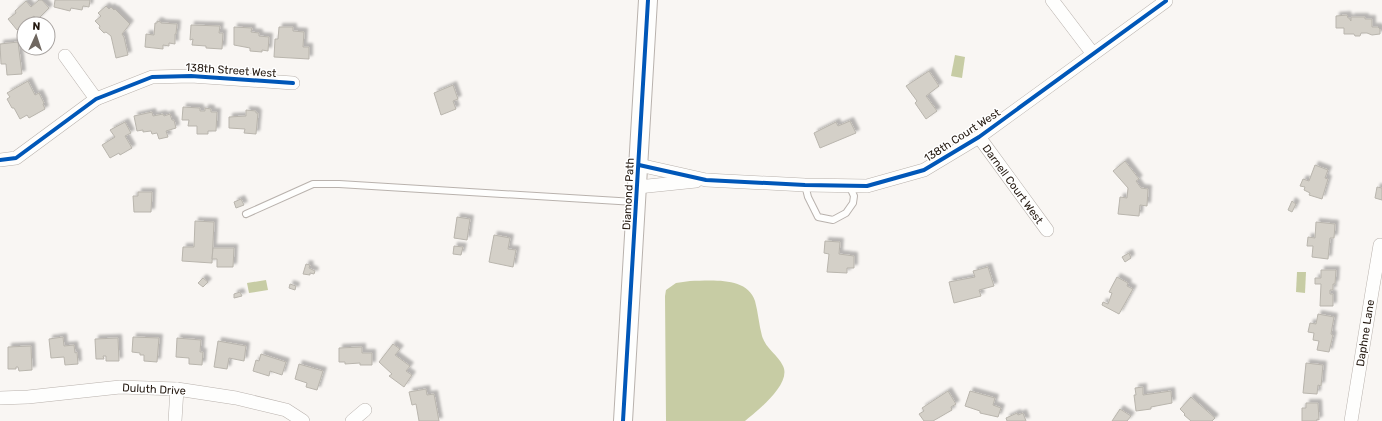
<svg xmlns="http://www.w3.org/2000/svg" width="1382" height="421" font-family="Rubik,sans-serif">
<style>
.water{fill:#c7cca4}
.building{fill:#d4d0c8;stroke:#b9b5ad;filter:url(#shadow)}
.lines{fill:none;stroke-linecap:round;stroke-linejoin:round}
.lane-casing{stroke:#b9b2ad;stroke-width:8}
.street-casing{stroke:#b9b2ad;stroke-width:14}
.secondary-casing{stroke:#b9b2ad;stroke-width:20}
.lane{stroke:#fefefd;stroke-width:6}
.street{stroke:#fefefd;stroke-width:13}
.secondary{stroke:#fefefd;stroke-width:18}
.cycleway-casing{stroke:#fff;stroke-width:6}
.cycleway{stroke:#0057b8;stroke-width:4}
.labels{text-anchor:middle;stroke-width:3;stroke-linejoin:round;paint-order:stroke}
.street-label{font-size:11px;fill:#251a11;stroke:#fff}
</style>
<defs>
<filter id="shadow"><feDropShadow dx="3.5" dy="-3.5" stdDeviation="1" flood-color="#0004"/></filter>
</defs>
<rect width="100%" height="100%" fill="#f9f6f3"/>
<g class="water">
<path d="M 955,55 L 965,57 L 962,78 L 951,76 Z"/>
<path d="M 1297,272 L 1306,272 L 1305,293 L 1296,292 Z"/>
<path d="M 266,280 L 268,290 L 249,293 L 247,283 Z"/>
<path d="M 690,281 C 710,281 747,276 755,301 C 758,312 759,325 762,336 C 766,349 778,355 783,366 C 792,384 757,411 745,421 L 666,421 L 665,296 L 666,290 L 676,283 Z"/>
</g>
<g class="building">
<path d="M 39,0 L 42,0 L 49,8 L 37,20 L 34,16 L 17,30 L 8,19 L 16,13 L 15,11 L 26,1 L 31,7 Z"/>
<path d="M 55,0 L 90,0 L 89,7 L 83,6 L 82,10 L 71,8 L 70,11 L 54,7 Z"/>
<path d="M 106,6 L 109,9 L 111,7 L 114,10 L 115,9 L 130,24 L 122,34 L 124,37 L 128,55 L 116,58 L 111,36 L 106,32 L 104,33 L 99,28 L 100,26 L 95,21 L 101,16 L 98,13 Z"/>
<path d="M 1347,15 L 1348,18 L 1350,18 L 1350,20 L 1351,21 L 1351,17 L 1365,17 L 1365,19 L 1372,19 L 1372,27 L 1378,27 L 1380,29 L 1380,34 L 1372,35 L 1367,33 L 1361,33 L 1360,36 L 1355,36 L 1354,34 L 1344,34 L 1344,28 L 1336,28 L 1336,16 Z"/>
<path d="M 157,21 L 161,22 L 161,23 L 177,24 L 176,34 L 175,34 L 175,44 L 169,43 L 169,46 L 163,45 L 163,49 L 145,47 L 146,34 L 154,35 L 155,23 L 157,23 Z"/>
<path d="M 191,25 L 220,26 L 219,33 L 223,33 L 222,49 L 206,48 L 206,46 L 192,45 L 193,39 L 190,40 Z"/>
<path d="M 234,27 L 252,28 L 251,32 L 259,33 L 259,36 L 269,37 L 268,51 L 262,50 L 262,52 L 250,51 L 250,48 L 234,45 Z"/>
<path d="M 279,27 L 293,27 L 293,31 L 304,32 L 303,47 L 309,47 L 309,59 L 274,57 L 275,39 L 278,39 Z"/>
<path d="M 18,42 L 22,74 L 7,75 L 6,64 L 1,64 L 0,44 Z"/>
<path d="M 929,71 L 939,86 L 926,96 L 937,111 L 926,119 L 915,103 L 917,101 L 906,86 Z"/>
<path d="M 28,81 L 35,95 L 39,93 L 44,103 L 43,104 L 45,109 L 29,118 L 27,115 L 20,119 L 14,108 L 12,108 L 7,99 L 10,97 L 7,93 Z"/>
<path d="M 453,85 L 458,99 L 453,101 L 456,109 L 441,115 L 434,93 Z"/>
<path d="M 183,107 L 200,108 L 200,111 L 205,111 L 205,108 L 211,109 L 211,112 L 217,112 L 216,131 L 208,131 L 208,134 L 197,134 L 197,126 L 188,126 L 189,120 L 182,120 Z"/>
<path d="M 246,110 L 256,111 L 256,113 L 258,113 L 256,134 L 244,133 L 245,129 L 229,128 L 229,117 L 246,116 Z"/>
<path d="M 152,112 L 153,116 L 163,114 L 164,116 L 170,114 L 172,120 L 174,120 L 176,128 L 166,131 L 168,137 L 159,139 L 157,133 L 152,134 L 151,131 L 143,132 L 143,130 L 137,131 L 134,116 Z"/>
<path d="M 850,121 L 856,133 L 820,148 L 814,133 L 836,122 L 838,126 Z"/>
<path d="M 125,122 L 131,133 L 125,136 L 132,148 L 120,155 L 119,153 L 110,158 L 102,145 L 115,137 L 110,130 Z"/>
<path d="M 1125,161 L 1139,179 L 1136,181 L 1141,188 L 1148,189 L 1147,206 L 1140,205 L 1139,216 L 1118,214 L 1120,197 L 1127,198 L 1128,188 L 1113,171 Z"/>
<path d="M 1315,165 L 1328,170 L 1325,178 L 1328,179 L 1322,199 L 1309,195 L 1310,193 L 1304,190 L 1305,187 L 1300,186 L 1303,179 L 1309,181 Z"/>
<path d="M 1377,187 L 1382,188 L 1382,200 L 1375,198 Z"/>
<path d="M 138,192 L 152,192 L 151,212 L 134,212 L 133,196 L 138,196 Z"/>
<path d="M 241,199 L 244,205 L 236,208 L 234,202 Z"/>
<path d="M 1292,201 L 1296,204 L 1292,212 L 1288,210 Z"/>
<path d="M 457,217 L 470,219 L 467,240 L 454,238 Z"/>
<path d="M 195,221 L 214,222 L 212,263 L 182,261 L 183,247 L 194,247 Z"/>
<path d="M 1316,222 L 1335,224 L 1334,238 L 1330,238 L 1328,259 L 1312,257 L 1313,246 L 1307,246 L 1308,237 L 1315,238 Z"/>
<path d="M 494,235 L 510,238 L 508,249 L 516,250 L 513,267 L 489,262 Z"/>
<path d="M 825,241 L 840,242 L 839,254 L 854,256 L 854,268 L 847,268 L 847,273 L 827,272 L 829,254 L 824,253 Z"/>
<path d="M 454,246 L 463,247 L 461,255 L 453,254 Z"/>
<path d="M 213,248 L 234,248 L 233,267 L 217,267 L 217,259 L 212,259 Z"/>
<path d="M 1129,253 L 1131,258 L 1125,262 L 1122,257 Z"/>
<path d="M 306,264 L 310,265 L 309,268 L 315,271 L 314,274 L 310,273 L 310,275 L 303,274 Z"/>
<path d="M 988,267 L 994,286 L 979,290 L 981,296 L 954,303 L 949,282 L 975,277 L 973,271 Z"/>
<path d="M 1321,270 L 1336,270 L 1335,284 L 1333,284 L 1333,290 L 1330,290 L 1330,294 L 1333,294 L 1333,306 L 1320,306 L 1321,284 L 1315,284 L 1315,278 L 1321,278 Z"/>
<path d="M 1117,277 L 1128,283 L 1127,286 L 1133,289 L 1119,314 L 1102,305 L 1103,302 L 1108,304 L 1112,293 L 1109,292 Z"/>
<path d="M 203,278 L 208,282 L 203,287 L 198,283 Z"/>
<path d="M 290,284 L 296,286 L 295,290 L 289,288 Z"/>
<path d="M 240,292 L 242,296 L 234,298 L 234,294 Z"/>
<path d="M 1318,314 L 1334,317 L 1331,334 L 1333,335 L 1329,352 L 1317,350 L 1319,341 L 1313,340 L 1314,333 L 1308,332 L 1310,323 L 1316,324 Z"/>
<path d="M 63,337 L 64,346 L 74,345 L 75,353 L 77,352 L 78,364 L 65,365 L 64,357 L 51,358 L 49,339 Z"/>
<path d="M 133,337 L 159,338 L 157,362 L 144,361 L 144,355 L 140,355 L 140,353 L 132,352 Z"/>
<path d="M 118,338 L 119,361 L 106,361 L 106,356 L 103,356 L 104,359 L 96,359 L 95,339 Z"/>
<path d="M 177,338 L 201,340 L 200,352 L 203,352 L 202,365 L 189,364 L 189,358 L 176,357 Z"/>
<path d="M 218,341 L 246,346 L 244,361 L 229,358 L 227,369 L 214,367 Z"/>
<path d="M 393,344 L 400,349 L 395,355 L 410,366 L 406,371 L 412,375 L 404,387 L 389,376 L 392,374 L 379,362 Z"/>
<path d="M 31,346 L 32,370 L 19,371 L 18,367 L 16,367 L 16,369 L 8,369 L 8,347 Z"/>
<path d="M 362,347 L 362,353 L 372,353 L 372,365 L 360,365 L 360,363 L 345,364 L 345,362 L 339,362 L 339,348 Z"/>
<path d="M 261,354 L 286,362 L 282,375 L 270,371 L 269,376 L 253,371 L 256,360 L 259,361 Z"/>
<path d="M 1306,363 L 1323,365 L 1321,386 L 1318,385 L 1317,394 L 1303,393 Z"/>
<path d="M 299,364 L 323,371 L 317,390 L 306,387 L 307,383 L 295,379 Z"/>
<path d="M 1143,387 L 1143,395 L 1171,391 L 1172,403 L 1151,407 L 1151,409 L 1136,411 L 1134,395 L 1136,395 L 1135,388 Z"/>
<path d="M 426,389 L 427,395 L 434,394 L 439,421 L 419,421 L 416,404 L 412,405 L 409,392 Z"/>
<path d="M 948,391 L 956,404 L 951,407 L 952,410 L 933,421 L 924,421 L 919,414 L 924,411 L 922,408 Z"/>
<path d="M 970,391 L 995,398 L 993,405 L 1001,408 L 998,417 L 980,413 L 980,411 L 965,406 Z"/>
<path d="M 1191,397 L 1215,418 L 1212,421 L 1191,421 L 1184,415 L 1185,414 L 1180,409 Z"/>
<path d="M 1306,403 L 1318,403 L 1319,420 L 1317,419 L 1317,421 L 1302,421 L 1302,408 L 1306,408 Z"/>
<path d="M 1120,409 L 1131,416 L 1127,421 L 1112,421 Z"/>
<path d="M 1017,413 L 1018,415 L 1023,413 L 1026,421 L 1007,421 L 1006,418 Z"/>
</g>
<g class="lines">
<g class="lane-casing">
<g id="lane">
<path d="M 805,185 L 808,197 L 818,217 L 833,220 L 846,213 L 853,203 L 854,196 L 849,185"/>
<path d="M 246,214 L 313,184 L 339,184 L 635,202"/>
</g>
</g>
<g class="street-casing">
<g id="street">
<path d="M 1052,0 L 1093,54"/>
<path d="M 65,56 L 96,99"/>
<path d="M 979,137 L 1047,230"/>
<path d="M 0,160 L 16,158 L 96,99 L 152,77 L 191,76 L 293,83"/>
<path d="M 639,165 L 706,180 L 805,185 L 867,186 L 924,170 L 979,137 L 1166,1"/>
<path d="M 638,187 L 696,181"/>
<path d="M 0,398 L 28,397 L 120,387 L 177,389 L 236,398 L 286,410 L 303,421"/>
<path d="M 175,421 L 177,389"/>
<path d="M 352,421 L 365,410"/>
<path d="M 1351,421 L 1372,292 L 1380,245"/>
</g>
</g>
<g class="secondary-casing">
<path id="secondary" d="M 623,421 L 648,0"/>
</g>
<use href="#lane" class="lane"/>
<use href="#street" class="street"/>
<use href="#secondary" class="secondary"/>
<g class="cycleway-casing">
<g id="cycleway">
<path d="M 0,160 L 16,158 L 96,99 L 152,77 L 191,76 L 293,83"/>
<path d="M 639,165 L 706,180 L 805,185 L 867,186 L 924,170 L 979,137 L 1166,1"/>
<path d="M 623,421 L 648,0"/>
</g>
</g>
<use href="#cycleway" class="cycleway"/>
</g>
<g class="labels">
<g class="street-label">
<text transform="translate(231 70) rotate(4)" y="4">138th Street West</text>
<text transform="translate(962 135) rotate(-33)" y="4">138th Court West</text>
<text transform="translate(1013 184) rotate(54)" y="4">Darnell Court West</text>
<text transform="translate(628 194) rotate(-87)" y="4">Diamond Path</text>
<text transform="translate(1365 333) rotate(-81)" y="4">Daphne Lane</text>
<text transform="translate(154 389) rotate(3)" y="4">Duluth Drive</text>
</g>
</g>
<g transform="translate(36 36) rotate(3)"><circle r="19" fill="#ffffff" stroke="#a8a3a0"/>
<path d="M0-3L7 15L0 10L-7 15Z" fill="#6f6760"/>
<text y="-6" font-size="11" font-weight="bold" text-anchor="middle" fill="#251a11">N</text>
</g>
</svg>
